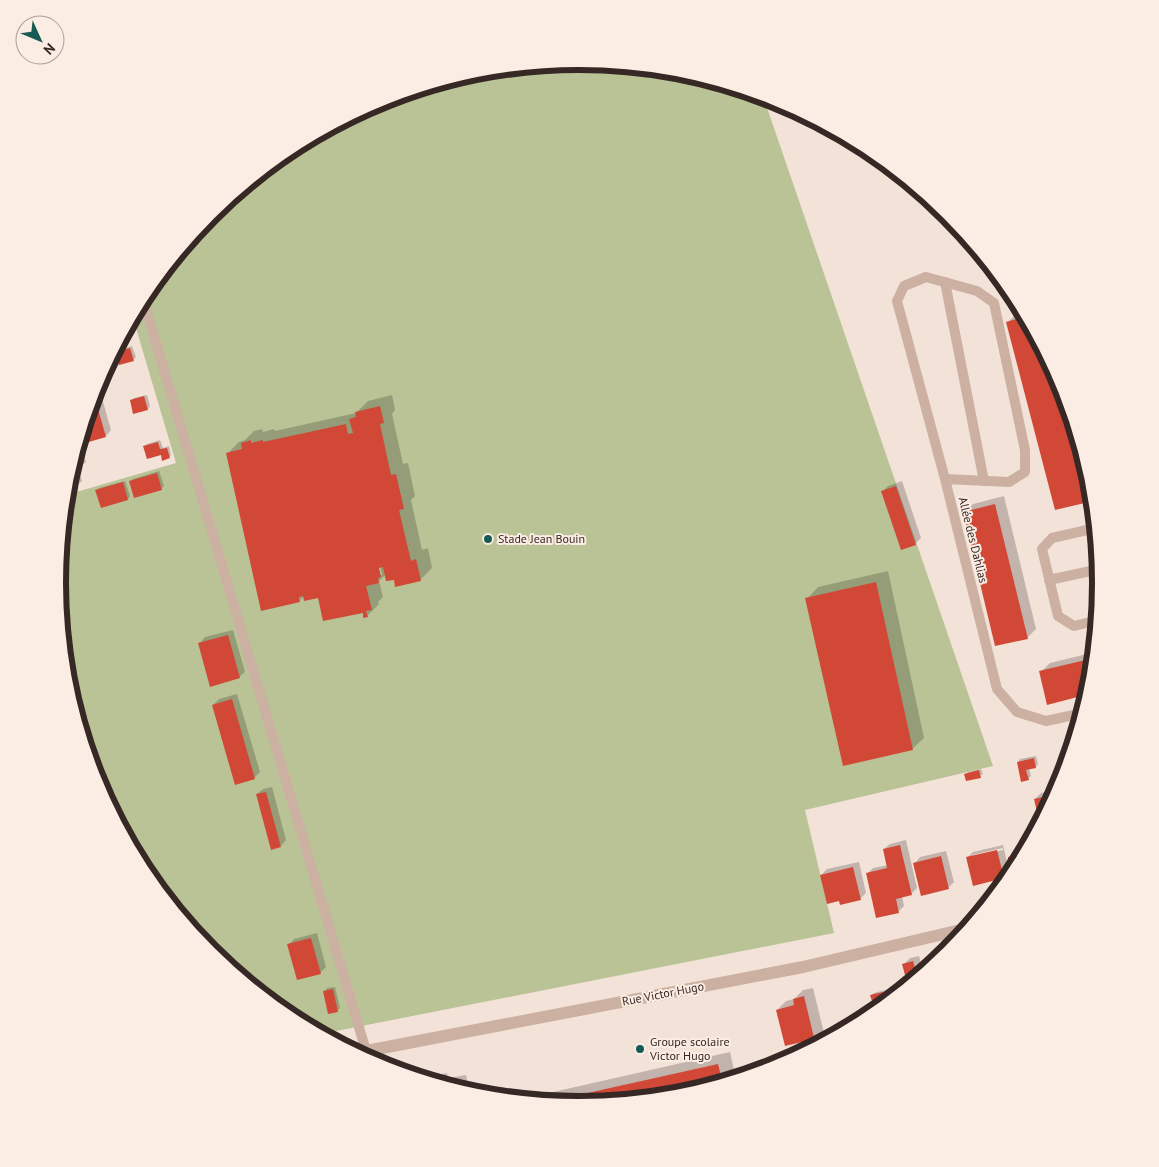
<svg xmlns="http://www.w3.org/2000/svg" width="1159" height="1167" font-family="'PT Sans',sans-serif">
<style>
.green{fill:#bac396}
.shadow{fill:#0003;fill-rule:evenodd}
.building{fill:#d14837}
.lines{fill:none;stroke-linecap:round;stroke-linejoin:round}
.service{stroke:#ccb0a2;stroke-width:10}
.minor{stroke:#ccb0a2;stroke-width:12}
.poi-dot{fill:#175b56;stroke:#fbede3;stroke-width:2}
.labels{text-anchor:middle;stroke-width:4;stroke-linejoin:round;paint-order:stroke}
.poi-label{font-size:12px;fill:#362825;stroke:#fbede3;text-anchor:start}
.street-label{font-size:12px;fill:#362825;stroke:#fbede3}
.rim{fill:none;stroke:#362825;stroke-width:6}
</style>
<rect width="100%" height="100%" fill="#f3e2d7"/>
<path class="green" d="M 580,62 L 682,72 L 763,96 L 993,766 L 805,810 L 834,933 L 321,1034 L 289,1017 L 210,952 L 145,873 L 97,783 L 67,685 L 58,584 L 66,495 L 176,463 L 133,318 L 146,293 L 211,214 L 290,149 L 380,101 L 478,71 Z"/>
<g class="shadow">
<path d="M 1023,312 L 1062,384 L 1092,482 L 1093,496 L 1088,500 L 1008,322 L 1017,313 Z"/>
<path d="M 132,346 L 136,357 L 133,360 L 117,353 L 120,350 Z"/>
<path d="M 100,391 L 111,430 L 106,436 L 83,442 L 81,437 L 95,392 Z"/>
<path d="M 147,395 L 150,406 L 148,409 L 131,401 L 134,398 Z"/>
<path d="M 392,395 L 395,410 L 392,414 L 403,464 L 408,463 L 415,496 L 411,500 L 422,550 L 428,548 L 432,568 L 420,580 L 395,578 L 386,574 L 379,581 L 383,597 L 378,602 L 379,604 L 367,616 L 364,611 L 319,596 L 304,596 L 300,600 L 227,454 L 239,442 L 245,440 L 254,431 L 262,429 L 263,432 L 274,429 L 275,431 L 356,413 L 368,401 ZM 379,561 L 382,575 L 380,575 L 377,562 Z"/>
<path d="M 160,440 L 163,448 L 169,446 L 171,455 L 169,457 L 145,446 L 147,444 Z"/>
<path d="M 78,446 L 81,446 L 86,462 L 78,468 L 82,481 L 76,486 L 67,489 Z"/>
<path d="M 159,471 L 164,486 L 161,489 L 131,481 L 133,479 Z"/>
<path d="M 125,481 L 130,496 L 128,499 L 97,490 L 99,488 Z"/>
<path d="M 902,481 L 921,538 L 915,544 L 882,492 L 888,486 Z"/>
<path d="M 1004,496 L 1036,629 L 1027,638 L 964,513 L 973,504 Z"/>
<path d="M 888,571 L 924,738 L 912,749 L 807,599 L 818,587 Z"/>
<path d="M 233,630 L 245,672 L 239,677 L 200,643 L 205,637 Z"/>
<path d="M 1095,652 L 1089,693 L 1041,672 L 1050,663 Z"/>
<path d="M 237,694 L 260,772 L 254,778 L 213,705 L 219,699 Z"/>
<path d="M 1036,756 L 1038,764 L 1036,767 L 1029,768 L 1031,776 L 1028,779 L 1018,762 L 1020,759 Z"/>
<path d="M 981,769 L 983,774 L 980,776 L 966,774 L 968,772 Z"/>
<path d="M 272,787 L 286,840 L 281,846 L 257,794 L 263,789 Z"/>
<path d="M 1059,789 L 1041,823 L 1035,799 L 1041,793 Z"/>
<path d="M 906,840 L 917,888 L 911,894 L 902,896 L 904,906 L 898,912 L 867,874 L 873,868 L 888,865 L 884,849 L 890,844 Z"/>
<path d="M 1003,845 L 1009,871 L 1003,877 L 967,858 L 973,852 ZM 1003,848 L 1003,850 L 972,857 L 972,855 Z"/>
<path d="M 1026,849 L 1013,874 L 1010,858 L 1015,852 Z"/>
<path d="M 946,851 L 954,882 L 948,888 L 915,863 L 920,857 Z"/>
<path d="M 859,862 L 866,893 L 860,899 L 821,875 L 827,869 Z"/>
<path d="M 317,933 L 326,967 L 320,973 L 289,945 L 294,939 Z"/>
<path d="M 919,956 L 923,971 L 927,967 L 933,965 L 882,1007 L 872,995 L 874,993 L 885,990 L 886,993 L 891,988 L 909,984 L 904,964 L 910,958 Z"/>
<path d="M 335,987 L 340,1008 L 337,1011 L 325,991 L 327,988 Z"/>
<path d="M 813,988 L 825,1037 L 842,1032 L 806,1052 L 803,1040 L 777,1010 L 786,1001 L 794,999 L 803,990 Z"/>
<path d="M 730,1052 L 736,1079 L 681,1096 L 579,1105 L 544,1102 L 553,1092 Z"/>
<path d="M 447,1073 L 448,1078 L 466,1075 L 470,1093 L 432,1082 L 438,1075 Z"/>
</g>
<g class="building">
<path d="M 1026,316 L 1056,372 L 1089,502 L 1055,510 L 1006,322 Z"/>
<path d="M 130,348 L 134,361 L 119,365 L 116,352 Z"/>
<path d="M 94,395 L 106,437 L 82,444 L 80,439 Z"/>
<path d="M 144,396 L 148,410 L 133,414 L 130,400 Z"/>
<path d="M 380,406 L 384,423 L 380,424 L 391,475 L 396,474 L 404,509 L 399,510 L 411,561 L 416,559 L 421,581 L 395,587 L 394,580 L 386,581 L 383,567 L 379,568 L 381,577 L 378,578 L 379,583 L 366,586 L 372,610 L 366,611 L 368,617 L 363,618 L 363,613 L 323,621 L 318,598 L 304,601 L 303,596 L 299,597 L 300,602 L 261,611 L 226,453 L 242,449 L 241,443 L 251,440 L 251,443 L 263,440 L 263,442 L 346,424 L 348,434 L 353,433 L 349,419 L 356,417 L 355,412 Z"/>
<path d="M 158,442 L 160,449 L 167,448 L 170,458 L 162,461 L 161,455 L 147,459 L 143,446 Z"/>
<path d="M 76,453 L 81,469 L 72,471 L 77,488 L 67,490 L 68,481 Z"/>
<path d="M 157,473 L 162,490 L 134,498 L 129,481 Z"/>
<path d="M 123,482 L 128,500 L 101,508 L 95,490 Z"/>
<path d="M 896,486 L 916,545 L 901,550 L 881,491 Z"/>
<path d="M 995,504 L 1028,639 L 995,646 L 963,512 Z"/>
<path d="M 876,582 L 913,750 L 843,766 L 805,598 Z"/>
<path d="M 228,635 L 240,678 L 210,687 L 198,643 Z"/>
<path d="M 1094,658 L 1091,686 L 1089,694 L 1047,705 L 1039,671 Z"/>
<path d="M 232,699 L 255,779 L 235,785 L 212,705 Z"/>
<path d="M 1034,758 L 1036,768 L 1026,770 L 1029,780 L 1021,782 L 1017,762 Z"/>
<path d="M 979,770 L 981,778 L 966,781 L 964,774 Z"/>
<path d="M 266,792 L 281,847 L 271,850 L 256,794 Z"/>
<path d="M 1056,794 L 1040,825 L 1034,799 Z"/>
<path d="M 900,845 L 912,895 L 896,899 L 899,913 L 876,918 L 866,873 L 887,868 L 883,849 Z"/>
<path d="M 997,850 L 1004,878 L 973,886 L 966,857 Z"/>
<path d="M 1024,854 L 1013,874 L 1012,875 L 1008,857 Z"/>
<path d="M 941,856 L 949,889 L 921,896 L 913,863 Z"/>
<path d="M 853,867 L 861,900 L 840,905 L 839,901 L 827,904 L 820,875 Z"/>
<path d="M 311,938 L 321,974 L 297,980 L 287,944 Z"/>
<path d="M 913,961 L 918,978 L 908,986 L 902,964 Z"/>
<path d="M 333,989 L 338,1012 L 328,1014 L 323,991 Z"/>
<path d="M 905,989 L 880,1009 L 875,1010 L 870,995 L 883,992 L 883,994 Z"/>
<path d="M 804,996 L 816,1046 L 804,1052 L 802,1042 L 785,1046 L 776,1010 L 794,1005 L 793,999 Z"/>
<path d="M 718,1064 L 723,1083 L 681,1096 L 579,1105 L 547,1102 Z"/>
<path d="M 441,1078 L 442,1083 L 461,1080 L 463,1091 L 428,1080 Z"/>
</g>
<g class="lines">
<g class="service">
<path d="M 945,282 L 984,481"/>
<path d="M 143,299 L 366,1051"/>
<path d="M 945,479 L 1009,482 L 1025,472 L 1025,450 L 994,303 L 977,291 L 926,277 L 904,286 L 897,301 L 945,479 L 997,689 L 1017,712 L 1046,721 L 1083,713"/>
<path d="M 1096,528 L 1052,538 L 1042,549 L 1058,616 L 1074,626 L 1098,620"/>
<path d="M 1049,580 L 1100,569"/>
</g>
<path class="minor" d="M 356,1053 L 803,967 L 969,928"/>
</g>
<g class="poi-dot">
<circle cx="488" cy="539" r="5"/>
<circle cx="640" cy="1049" r="5"/>
</g>
<g class="labels">
<g class="poi-label">
<text x="498" y="543">Stade Jean Bouin</text>
<text x="650" y="1046">Groupe scolaire<tspan x="650" dy="14">Victor Hugo</tspan></text>
</g>
<g class="street-label">
<text transform="translate(973 540) rotate(76)" y="4">Allée des Dahlias</text>
<text transform="translate(663 994) rotate(-11)" y="4">Rue Victor Hugo</text>
</g>
</g>
<path d="M0 0H1159V1167H0ZM66 583a513 513 0 1 1 1026 0a513 513 0 1 1-1026 0Z" fill="#fbede3" fill-rule="evenodd"/>
<path class="rim" d="M66 583a513 513 0 1 1 1026 0a513 513 0 1 1-1026 0Z"/>
<g transform="translate(40 40) rotate(134)"><circle r="24" fill="#fbede3" stroke="#ac9e97"/>
<path d="M0-4L9 19L0 12L-9 19Z" fill="#175b56"/>
<text y="-8" font-size="14" font-weight="bold" text-anchor="middle" fill="#362825">N</text>
</g>
</svg>
